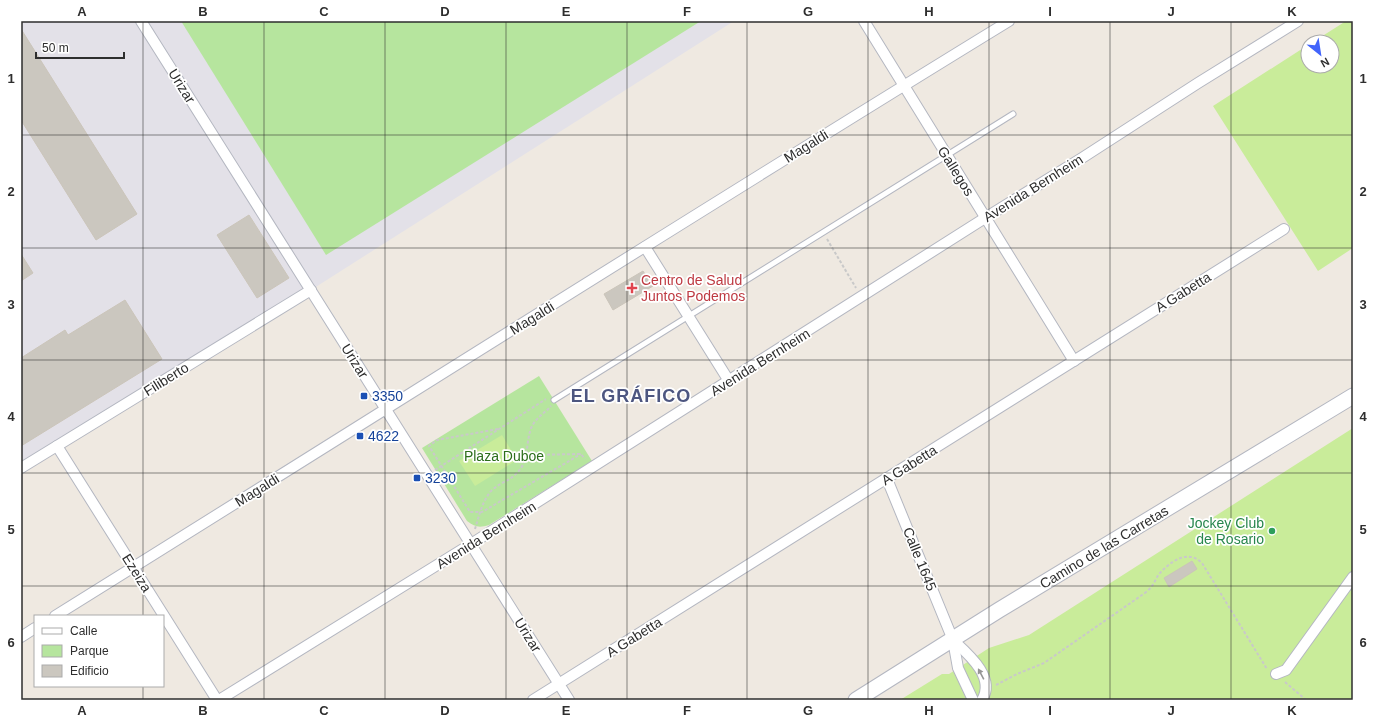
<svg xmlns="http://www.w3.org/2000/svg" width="1374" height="721" font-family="Helvetica,sans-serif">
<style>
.industrial{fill:#e3e1e8}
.green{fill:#b6e59e}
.pitch{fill:#c9ec9a}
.building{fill:#cbc7bf;stroke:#cbc5ba}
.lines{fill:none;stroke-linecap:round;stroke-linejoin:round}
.lane-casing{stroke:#b4b7c1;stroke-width:7}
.street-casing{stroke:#b4b7c1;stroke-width:12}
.secondary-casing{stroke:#b4b7c1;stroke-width:17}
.path{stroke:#c9c9c9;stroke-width:2;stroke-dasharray:3 2;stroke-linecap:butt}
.lane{stroke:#fff;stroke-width:5}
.street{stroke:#fff;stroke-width:10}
.secondary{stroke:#fff;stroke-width:15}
.oneway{fill:#969696}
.grid{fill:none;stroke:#2e2e2e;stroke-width:1;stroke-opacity:0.55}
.health-dot{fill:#e0444e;stroke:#fff;stroke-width:1.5}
.transit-dot{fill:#1a4fb4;stroke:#fff;stroke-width:1.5}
.leisure-dot{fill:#2e9e5b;stroke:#fff;stroke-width:1.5}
.labels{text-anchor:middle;stroke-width:3.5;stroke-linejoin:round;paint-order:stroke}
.street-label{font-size:14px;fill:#2e2e2e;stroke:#fff}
.health-label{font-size:14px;fill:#be3a42;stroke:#fff;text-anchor:start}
.transit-label{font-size:14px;fill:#164399;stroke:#fff;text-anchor:start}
.park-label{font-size:14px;fill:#2c6e1b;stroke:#fff}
.leisure-label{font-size:14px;fill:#27864d;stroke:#fff;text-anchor:end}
.district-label{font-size:18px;font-weight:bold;letter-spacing:1px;fill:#4d5680;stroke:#fff}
.neatline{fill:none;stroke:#2e2e2e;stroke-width:1.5}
.grid-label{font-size:13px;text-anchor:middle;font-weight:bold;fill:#2e2e2e}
</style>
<rect width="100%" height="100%" fill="#efe9e1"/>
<path class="industrial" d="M 21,21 L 734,21 L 311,290 L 21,468 Z"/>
<g class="green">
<path d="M 181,21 L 701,21 L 326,255 Z"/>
<path d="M 539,376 L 592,461 L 489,525 C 479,528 475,527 467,521 L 422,448 Z"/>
</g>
<g class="pitch">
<path d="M 1346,21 L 1353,21 L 1353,248 L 1318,271 L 1213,106 L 1308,45 L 1308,66 L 1332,66 L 1332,42 L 1313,42 Z"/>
<path d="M 1353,428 L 1353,700 L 900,700 L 942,674 L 949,674 L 989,648 L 1029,635 Z"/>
<path d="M 502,435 L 517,460 L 475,486 L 459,461 Z"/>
</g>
<g class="building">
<path d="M 21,29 L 137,214 L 96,240 L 21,120 Z"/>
<path d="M 249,215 L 289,278 L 257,298 L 217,235 Z"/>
<path d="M 21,254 L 33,273 L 21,281 Z"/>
<path d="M 643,271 L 653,286 L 613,310 L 604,294 Z"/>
<path d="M 125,300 L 162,359 L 21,446 L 21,358 L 65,330 L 68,335 Z"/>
<path d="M 1192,561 L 1197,569 L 1169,587 L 1164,578 Z"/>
</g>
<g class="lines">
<g class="lane-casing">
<path id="lane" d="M 554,400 L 1013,114"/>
</g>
<g class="street-casing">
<g id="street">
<path d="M 141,21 L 569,700"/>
<path d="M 864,21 L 1074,361"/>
<path d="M 645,247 L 729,381"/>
<path d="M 57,446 L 217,700"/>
<path d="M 21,468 L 311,290"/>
<path d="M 887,479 L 953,640 L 958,668 L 973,700"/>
<path d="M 55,616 C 373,418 689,217 1009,21"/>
<path d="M 21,637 L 35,628"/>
<path d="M 953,640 C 968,654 996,677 982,700"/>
<path d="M 1276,674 L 1286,670 L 1353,577"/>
<path d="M 219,700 L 471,544 L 985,218 L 1082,158 L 1198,83 L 1298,21"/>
<path d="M 533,700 L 1284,229"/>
</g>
</g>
<g class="secondary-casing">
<path id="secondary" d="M 856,700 L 999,610 L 1353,396"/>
</g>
<g class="path">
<path d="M 827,239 L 856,288"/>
<path d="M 498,429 L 437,440 L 429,446 L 470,512 L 482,512 L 581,454"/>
<path d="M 527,455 L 581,454 L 585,459"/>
<path d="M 435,470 L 546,399"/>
<path d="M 475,529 C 479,516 482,501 492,490 C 502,481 512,481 521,468 C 529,455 526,439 532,426 C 537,417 545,413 551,406"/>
<path d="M 1285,682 L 1306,700"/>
<path d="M 996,685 L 1017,674 L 1044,663 L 1142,595 C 1145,593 1149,590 1151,587 C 1155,583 1156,577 1160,573 C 1171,561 1188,549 1202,563 L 1267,669"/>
</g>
<use href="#lane" class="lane"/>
<use href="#street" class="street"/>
<use href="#secondary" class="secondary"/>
</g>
<defs><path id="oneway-solid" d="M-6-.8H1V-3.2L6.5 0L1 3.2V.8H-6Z"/></defs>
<use class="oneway" href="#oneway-solid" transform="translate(981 674) rotate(-118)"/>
<path class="grid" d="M 143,21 L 143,616M 264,21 L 264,700M 385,21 L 385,700M 506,21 L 506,700M 627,21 L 627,700M 747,21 L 747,700M 868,21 L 868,700M 989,21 L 989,700M 1110,21 L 1110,700M 1231,21 L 1231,700M 21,135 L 1353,135M 21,248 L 1353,248M 21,360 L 1353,360M 21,473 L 1353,473M 21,586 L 1353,586M 143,686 L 143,700"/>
<path class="health-dot" d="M630 282h4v4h4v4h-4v4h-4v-4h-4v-4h4z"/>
<g class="transit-dot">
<rect x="360" y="392" width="8" height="8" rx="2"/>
<rect x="356" y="432" width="8" height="8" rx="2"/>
<rect x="413" y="474" width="8" height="8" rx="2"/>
</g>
<circle class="leisure-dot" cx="1272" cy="531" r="4"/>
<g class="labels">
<g class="street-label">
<text transform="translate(182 86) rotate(58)" y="5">Urizar</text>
<text transform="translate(806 146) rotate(-32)" y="5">Magaldi</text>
<text transform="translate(956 171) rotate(58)" y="5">Gallegos</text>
<text transform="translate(1033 188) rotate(-32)" y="5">Avenida Bernheim</text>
<text transform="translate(1183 292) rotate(-32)" y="5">A Gabetta</text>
<text transform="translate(532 318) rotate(-32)" y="5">Magaldi</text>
<text transform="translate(355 361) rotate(58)" y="5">Urizar</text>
<text transform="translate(760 362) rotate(-32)" y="5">Avenida Bernheim</text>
<text transform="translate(166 379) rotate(-32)" y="5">Filiberto</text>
<text transform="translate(909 465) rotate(-32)" y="5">A Gabetta</text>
<text transform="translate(257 490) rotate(-32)" y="5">Magaldi</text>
<text transform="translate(486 535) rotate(-32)" y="5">Avenida Bernheim</text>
<text transform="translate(1104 547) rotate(-31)" y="5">Camino de las Carretas</text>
<text transform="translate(920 559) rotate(68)" y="5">Calle 1645</text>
<text transform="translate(137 573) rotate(58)" y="5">Ezeiza</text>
<text transform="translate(528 635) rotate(58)" y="5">Urizar</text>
<text transform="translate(634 637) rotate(-32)" y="5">A Gabetta</text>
</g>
<g class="health-label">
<text x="641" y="285">Centro de Salud<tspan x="641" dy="16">Juntos Podemos</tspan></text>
</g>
<g class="transit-label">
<text x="372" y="401">3350</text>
<text x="368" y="441">4622</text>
<text x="425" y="483">3230</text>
</g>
<g class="park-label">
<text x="504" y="461">Plaza Duboe</text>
</g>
<g class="leisure-label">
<text x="1264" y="528">Jockey Club<tspan x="1264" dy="16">de Rosario</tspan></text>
</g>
<g class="district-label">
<text x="631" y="402">EL GRÁFICO</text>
</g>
</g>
<rect width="1374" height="721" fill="none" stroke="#ffffff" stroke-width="44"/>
<rect x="34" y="615" width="130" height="72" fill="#ffffff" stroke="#ababab"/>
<rect x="42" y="628" width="20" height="6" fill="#ffffff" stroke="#ababab"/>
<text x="70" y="635" font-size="12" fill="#2e2e2e">Calle</text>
<rect x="42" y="645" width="20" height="12" fill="#b6e59e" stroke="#ababab"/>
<text x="70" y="655" font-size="12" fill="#2e2e2e">Parque</text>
<rect x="42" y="665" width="20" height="12" fill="#cbc7bf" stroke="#ababab"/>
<text x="70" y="675" font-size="12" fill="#2e2e2e">Edificio</text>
<g transform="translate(1320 54) rotate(150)"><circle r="19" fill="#ffffff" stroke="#ababab"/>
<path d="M0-3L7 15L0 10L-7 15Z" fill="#4264fb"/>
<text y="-6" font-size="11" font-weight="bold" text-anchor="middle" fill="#2e2e2e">N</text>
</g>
<path d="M36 52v6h88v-6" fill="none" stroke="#2e2e2e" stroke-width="2"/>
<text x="42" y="52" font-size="12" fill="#2e2e2e" stroke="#ffffff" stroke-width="3" paint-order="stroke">50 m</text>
<rect x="22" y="22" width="1330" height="677" class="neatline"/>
<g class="grid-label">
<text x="82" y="16">A</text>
<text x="203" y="16">B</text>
<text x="324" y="16">C</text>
<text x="445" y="16">D</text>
<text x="566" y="16">E</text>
<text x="687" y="16">F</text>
<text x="808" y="16">G</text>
<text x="929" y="16">H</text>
<text x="1050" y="16">I</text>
<text x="1171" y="16">J</text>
<text x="1292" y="16">K</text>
<text x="11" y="83">1</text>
<text x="1363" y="83">1</text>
<text x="11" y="196">2</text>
<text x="1363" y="196">2</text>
<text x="11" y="309">3</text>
<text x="1363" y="309">3</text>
<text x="11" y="421">4</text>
<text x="1363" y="421">4</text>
<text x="11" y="534">5</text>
<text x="1363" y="534">5</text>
<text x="11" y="647">6</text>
<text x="1363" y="647">6</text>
<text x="82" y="715">A</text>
<text x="203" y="715">B</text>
<text x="324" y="715">C</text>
<text x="445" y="715">D</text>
<text x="566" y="715">E</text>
<text x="687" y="715">F</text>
<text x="808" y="715">G</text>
<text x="929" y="715">H</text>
<text x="1050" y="715">I</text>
<text x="1171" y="715">J</text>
<text x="1292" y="715">K</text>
</g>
</svg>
